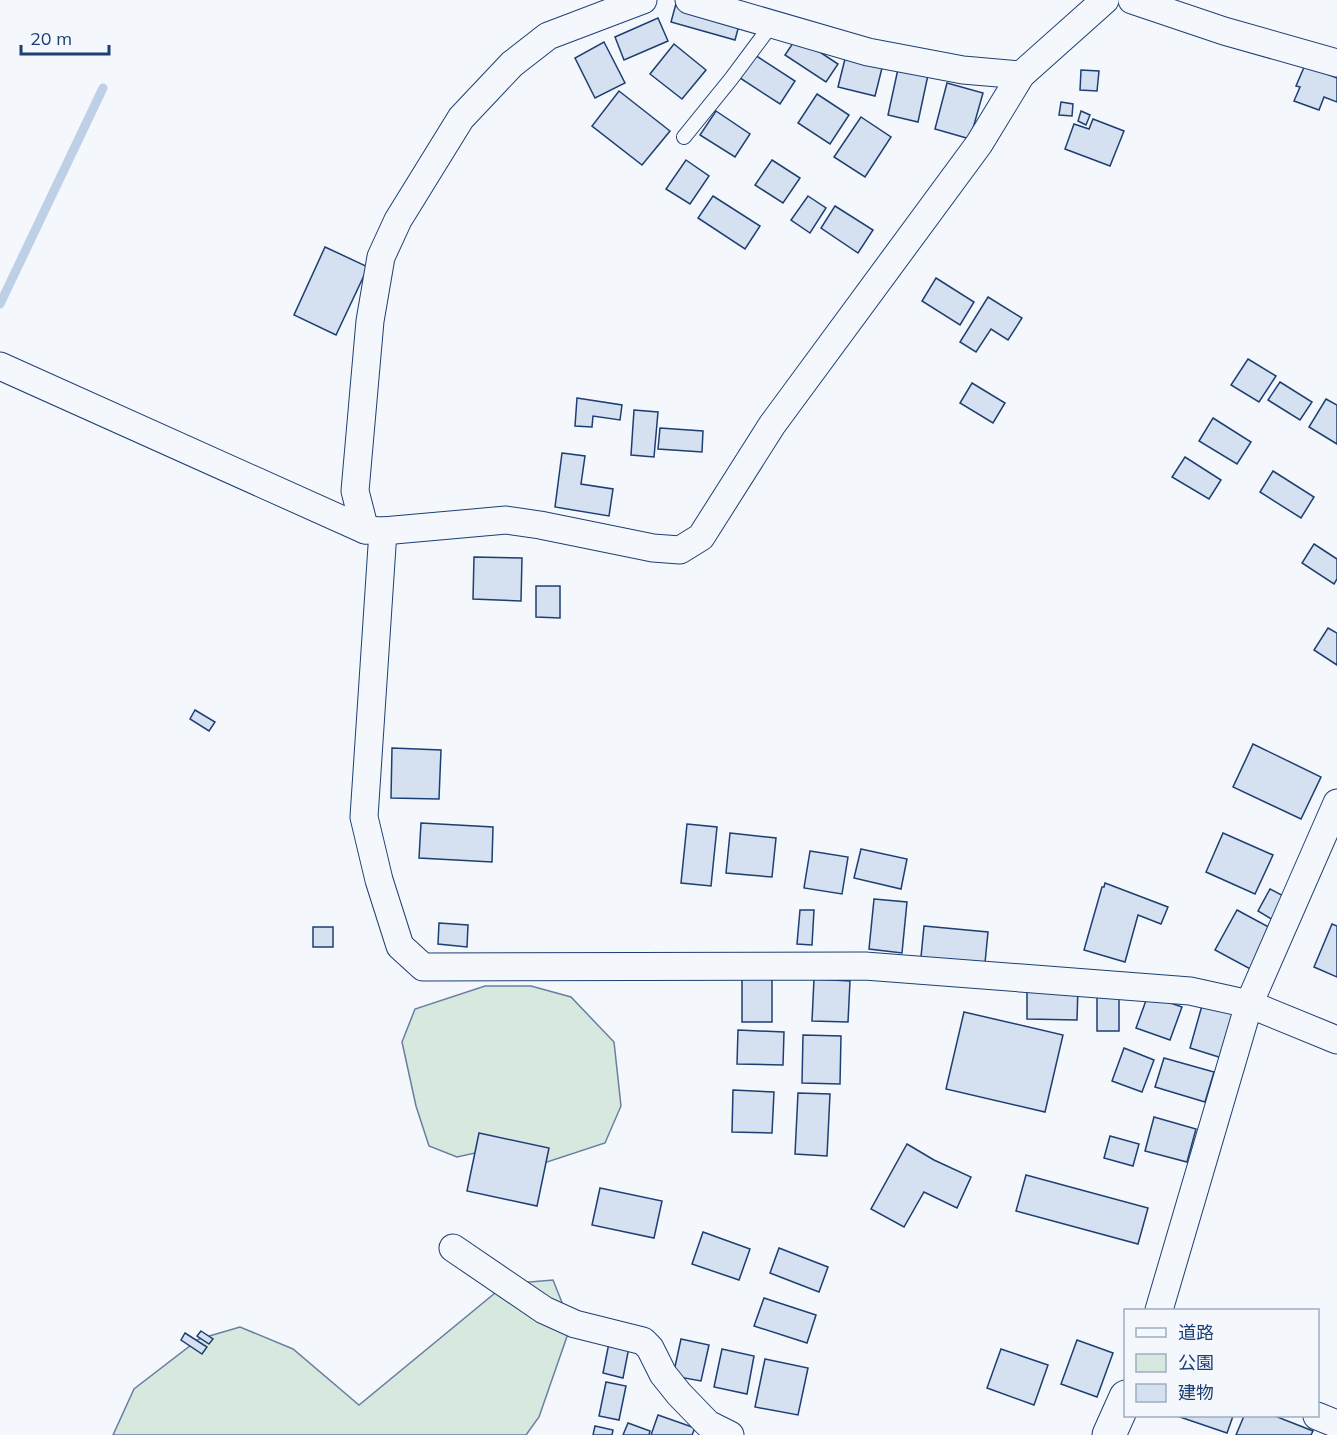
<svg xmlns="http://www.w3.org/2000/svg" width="1337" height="1435" font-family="Mulish,'Noto Sans JP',sans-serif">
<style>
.green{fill:#d7e8df;stroke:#687fa3;stroke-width:1.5}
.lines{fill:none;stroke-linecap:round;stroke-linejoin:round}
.stream{stroke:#bed0e5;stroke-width:9}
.building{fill:#d5e0f0;stroke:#1d3f73;stroke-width:1.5}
.service-casing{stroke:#1d3f73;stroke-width:16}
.minor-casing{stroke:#1d3f73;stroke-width:29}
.tertiary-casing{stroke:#1d3f73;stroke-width:35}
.service{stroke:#f4f7fb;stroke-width:14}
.minor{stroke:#f4f7fb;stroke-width:27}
.tertiary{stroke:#f4f7fb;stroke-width:33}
</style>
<rect width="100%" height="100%" fill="#f4f7fb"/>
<g class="green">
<path d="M 485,986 L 531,986 L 571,997 L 614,1042 L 621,1106 L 605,1143 L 541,1164 L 498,1148 L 457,1157 L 429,1146 L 416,1106 L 402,1042 L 415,1009 Z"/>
<path d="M 553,1280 L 571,1325 L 539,1417 L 526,1435 L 113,1435 L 134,1389 L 199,1339 L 240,1327 L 293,1349 L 359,1405 L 506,1284 Z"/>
</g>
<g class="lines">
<path class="stream" d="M 0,304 L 103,88"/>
</g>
<g class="building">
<path d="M 677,0 L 741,18 L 735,40 L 671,22 Z"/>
<path d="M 658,18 L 668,41 L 624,60 L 615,37 Z"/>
<path d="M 797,37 L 838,64 L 826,82 L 785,55 Z"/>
<path d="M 604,42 L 625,83 L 595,98 L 575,58 Z"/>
<path d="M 674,44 L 706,70 L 682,99 L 650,74 Z"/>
<path d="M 755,55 L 795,81 L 780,104 L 740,78 Z"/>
<path d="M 846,55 L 883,64 L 875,96 L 838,87 Z"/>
<path d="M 1305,65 L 1337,78 L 1337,102 L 1324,97 L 1319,110 L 1294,101 L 1300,87 L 1296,86 Z"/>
<path d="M 898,69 L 928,75 L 918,122 L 888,115 Z"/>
<path d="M 1081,70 L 1099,71 L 1097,91 L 1080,90 Z"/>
<path d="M 947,83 L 983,93 L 970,139 L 935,129 Z"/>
<path d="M 619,91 L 670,131 L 642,165 L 592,126 Z"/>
<path d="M 817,94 L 849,115 L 830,144 L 798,123 Z"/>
<path d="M 1061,102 L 1073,104 L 1072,116 L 1059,115 Z"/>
<path d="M 716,111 L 750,134 L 735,157 L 700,135 Z"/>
<path d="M 1081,111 L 1090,115 L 1086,125 L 1078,121 Z"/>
<path d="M 861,117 L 891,137 L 865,177 L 834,157 Z"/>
<path d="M 1093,119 L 1124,131 L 1110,166 L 1065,149 L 1074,124 L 1089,129 Z"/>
<path d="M 686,160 L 709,176 L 690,204 L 666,189 Z"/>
<path d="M 772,160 L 800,178 L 783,203 L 755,185 Z"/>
<path d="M 713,196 L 760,226 L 745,249 L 698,218 Z"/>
<path d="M 808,196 L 826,208 L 810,233 L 791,220 Z"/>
<path d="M 835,206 L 873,230 L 858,253 L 821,228 Z"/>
<path d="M 325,247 L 368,267 L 336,335 L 294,315 Z"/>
<path d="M 936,278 L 974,302 L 960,325 L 922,301 Z"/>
<path d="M 988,297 L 1022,318 L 1008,340 L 991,329 L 976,352 L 960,342 Z"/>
<path d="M 1248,359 L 1276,376 L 1259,402 L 1231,385 Z"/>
<path d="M 1280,382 L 1312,402 L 1300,420 L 1268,400 Z"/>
<path d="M 972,383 L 1005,403 L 993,423 L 960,403 Z"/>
<path d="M 577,398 L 622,405 L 620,420 L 593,416 L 592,427 L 575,426 Z"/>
<path d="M 1326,399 L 1337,405 L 1337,444 L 1309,427 Z"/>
<path d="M 634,410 L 658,412 L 654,457 L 631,455 Z"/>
<path d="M 1213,418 L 1251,442 L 1237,464 L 1199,441 Z"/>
<path d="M 660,428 L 703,431 L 702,452 L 658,449 Z"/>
<path d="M 562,453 L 585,456 L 581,484 L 613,489 L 609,516 L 555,507 Z"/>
<path d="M 1185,457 L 1221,480 L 1209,499 L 1172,477 Z"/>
<path d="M 1273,471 L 1314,497 L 1301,518 L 1260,492 Z"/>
<path d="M 1314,544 L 1337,559 L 1337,579 L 1334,584 L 1302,563 Z"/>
<path d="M 474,557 L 522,558 L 521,601 L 473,599 Z"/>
<path d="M 536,586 L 560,586 L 560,618 L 536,617 Z"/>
<path d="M 1328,628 L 1337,633 L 1337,665 L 1314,650 Z"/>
<path d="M 195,710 L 215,722 L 209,731 L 190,719 Z"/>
<path d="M 1253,744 L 1321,777 L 1301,819 L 1233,787 Z"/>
<path d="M 392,748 L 441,750 L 439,799 L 391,798 Z"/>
<path d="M 421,823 L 493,827 L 492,862 L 419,858 Z"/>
<path d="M 687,824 L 717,827 L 711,886 L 681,883 Z"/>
<path d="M 730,833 L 776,838 L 772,877 L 726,873 Z"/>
<path d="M 1223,833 L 1273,855 L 1255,894 L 1206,872 Z"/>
<path d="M 861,849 L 907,859 L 901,889 L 854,878 Z"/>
<path d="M 810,851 L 848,857 L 842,894 L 804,888 Z"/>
<path d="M 1105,883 L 1168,907 L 1161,924 L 1138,915 L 1125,962 L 1084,950 L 1102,887 L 1104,887 Z"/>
<path d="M 1270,889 L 1291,900 L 1278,923 L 1258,911 Z"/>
<path d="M 874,899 L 907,902 L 902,953 L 869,949 Z"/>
<path d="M 800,910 L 814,910 L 812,945 L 797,944 Z"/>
<path d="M 1237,910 L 1276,931 L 1254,971 L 1215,950 Z"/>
<path d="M 439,923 L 468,925 L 467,947 L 438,944 Z"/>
<path d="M 1332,924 L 1337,926 L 1337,977 L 1314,967 Z"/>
<path d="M 924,926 L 988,932 L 985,963 L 921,957 Z"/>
<rect x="313" y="927" width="20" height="20"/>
<rect x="742" y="975" width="30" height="47"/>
<path d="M 814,979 L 850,981 L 848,1022 L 812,1021 Z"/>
<path d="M 1027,986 L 1078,987 L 1077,1020 L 1027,1019 Z"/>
<path d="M 1148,995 L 1182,1007 L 1170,1040 L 1136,1028 Z"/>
<rect x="1097" y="996" width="22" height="35"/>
<path d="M 1203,1002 L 1236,1012 L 1222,1058 L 1190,1048 Z"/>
<path d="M 964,1012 L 1063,1035 L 1045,1112 L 946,1089 Z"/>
<path d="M 738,1030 L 784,1032 L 783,1065 L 737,1064 Z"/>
<path d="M 803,1035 L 841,1036 L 840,1084 L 802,1083 Z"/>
<path d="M 1124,1048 L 1154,1060 L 1142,1092 L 1112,1081 Z"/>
<path d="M 1164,1058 L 1214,1072 L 1205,1102 L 1155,1087 Z"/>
<path d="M 733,1090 L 774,1092 L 772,1133 L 732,1132 Z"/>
<path d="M 798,1093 L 830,1094 L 827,1156 L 795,1154 Z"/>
<path d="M 1154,1117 L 1196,1129 L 1187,1162 L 1145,1151 Z"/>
<path d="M 479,1133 L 549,1148 L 537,1206 L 467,1191 Z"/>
<path d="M 1110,1136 L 1139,1144 L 1133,1166 L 1104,1158 Z"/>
<path d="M 907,1144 L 934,1160 L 971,1177 L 957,1208 L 924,1192 L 904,1227 L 871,1209 Z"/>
<path d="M 1026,1175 L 1148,1208 L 1138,1244 L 1016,1211 Z"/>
<path d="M 600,1188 L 662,1201 L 654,1238 L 592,1225 Z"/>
<path d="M 703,1232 L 750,1249 L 739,1280 L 692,1264 Z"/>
<path d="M 779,1248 L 828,1267 L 819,1292 L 770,1273 Z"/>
<path d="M 764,1298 L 816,1315 L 807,1343 L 754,1326 Z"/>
<path d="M 201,1331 L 213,1339 L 209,1344 L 197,1336 Z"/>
<path d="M 185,1333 L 207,1347 L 202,1354 L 181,1340 Z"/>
<path d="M 681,1339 L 709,1345 L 701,1381 L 673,1376 Z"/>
<path d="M 1077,1340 L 1113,1353 L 1097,1397 L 1061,1384 Z"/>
<path d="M 609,1343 L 629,1347 L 623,1378 L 603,1373 Z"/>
<path d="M 722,1349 L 754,1356 L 747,1394 L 714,1387 Z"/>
<path d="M 1001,1349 L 1048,1365 L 1034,1405 L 987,1388 Z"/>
<path d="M 765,1359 L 808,1368 L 798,1415 L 755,1407 Z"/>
<path d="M 606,1382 L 626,1386 L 619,1420 L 599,1416 Z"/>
<path d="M 658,1415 L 695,1428 L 692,1435 L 651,1435 Z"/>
<path d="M 1177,1416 L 1233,1416 L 1227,1433 Z"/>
<path d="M 1244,1416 L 1275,1416 L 1313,1431 L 1311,1435 L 1236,1435 Z"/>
<path d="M 628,1423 L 650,1431 L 649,1435 L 623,1435 Z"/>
<path d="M 595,1426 L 613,1430 L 612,1435 L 593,1435 Z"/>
</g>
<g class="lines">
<g class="service-casing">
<path id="service" d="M 684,137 L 731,79 L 772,24"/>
</g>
<g class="minor-casing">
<g id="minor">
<path d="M 689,0 L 868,52 L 963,70 L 1021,75"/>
<path d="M 1132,0 L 1224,31 L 1337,63"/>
<path d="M 0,366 L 365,530 L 383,531 L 506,520 L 540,525 L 653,548 L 680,550 L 701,537 L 772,425 L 979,144 L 1021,75 L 1105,0"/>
<path d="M 365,530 L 355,491 L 370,321 L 381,257 L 398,220 L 461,118 L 512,64 L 548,36 L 643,0"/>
<path d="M 383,531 L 364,817 L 379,880 L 400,946 L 423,967 L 865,966 L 1190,991 L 1249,1004 L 1337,1040"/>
<path d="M 453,1248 L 544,1310 L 575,1324 L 643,1341 L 650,1348 L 663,1374 L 679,1394 L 708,1424 L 730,1435"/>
<path d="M 1159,1310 L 1249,1004 L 1337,803"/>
<path d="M 1317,1416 L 1337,1424"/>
</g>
</g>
<g class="tertiary-casing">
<path id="tertiary" d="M 1109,1435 L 1126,1397"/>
</g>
<use href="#service" class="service"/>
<use href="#minor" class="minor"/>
<use href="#tertiary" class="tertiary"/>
</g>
<rect x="1124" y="1309" width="195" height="108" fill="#f4f7fb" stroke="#9eadc5" stroke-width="1.5"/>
<rect x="1136" y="1328" width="30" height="9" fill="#f4f7fb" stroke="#9eadc5" stroke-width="1.5"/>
<text x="1178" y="1339" font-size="18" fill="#1d3f73">道路</text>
<rect x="1136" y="1354" width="30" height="18" fill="#d7e8df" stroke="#9eadc5" stroke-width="1.5"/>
<text x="1178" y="1369" font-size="18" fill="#1d3f73">公園</text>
<rect x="1136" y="1384" width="30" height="18" fill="#d5e0f0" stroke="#9eadc5" stroke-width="1.5"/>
<text x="1178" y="1399" font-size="18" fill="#1d3f73">建物</text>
<path d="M21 45v9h88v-9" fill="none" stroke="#1d3f73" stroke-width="3"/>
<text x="30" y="45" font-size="18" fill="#1d3f73" stroke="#f4f7fb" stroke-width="4.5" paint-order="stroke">20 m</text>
</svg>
